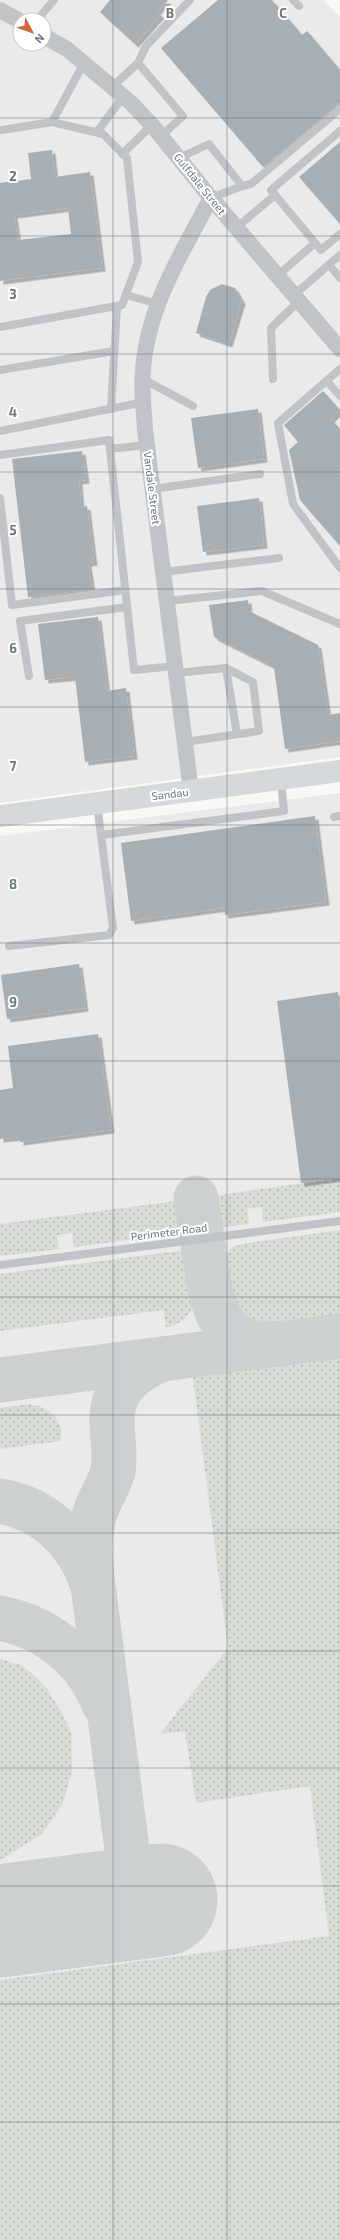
<svg xmlns="http://www.w3.org/2000/svg" width="340" height="2240" font-family="'Exo 2',sans-serif">
<style>
.built{fill:#e9eae9;fill-rule:evenodd}
.grass{fill:url(#grass-dots)}
.lines{fill:none;stroke-linecap:round;stroke-linejoin:round}
.taxiway{stroke:#cdd0d0;stroke-width:45}
.runway{stroke:#cdd0d0;stroke-width:113}
.building{fill:#a7aeb4;fill-rule:evenodd;filter:url(#shadow)}
.lane{stroke:#c0c3c7;stroke-width:8}
.street{stroke:#c0c3c7;stroke-width:16}
.secondary{stroke:#d5d9dc;stroke-width:22}
.grid{fill:none;stroke:#6a7783;stroke-width:1;stroke-opacity:0.55}
.labels{text-anchor:middle;stroke-width:4;stroke-linejoin:round;paint-order:stroke}
.street-label{font-size:11px;fill:#6a7783;stroke:#fff}
.grid-label{font-size:13px;text-anchor:middle;font-weight:bold;fill:#6a7783;stroke:#fff;stroke-width:4;stroke-linejoin:round;paint-order:stroke}
</style>
<defs>
<pattern id="grass-dots" width="8" height="8" patternUnits="userSpaceOnUse"><rect width="8" height="8" fill="#d7dcd5"/><path d="M2 2h.1M6 6h.1" fill="none" stroke="#b2b7b2" stroke-width="1.8" stroke-linecap="round"/></pattern>
<filter id="shadow"><feDropShadow dx="3.5" dy="3.5" stdDeviation="0" flood-color="#0004"/></filter>
</defs>
<rect width="100%" height="100%" fill="#f8f8f5"/>
<g class="built">
<path d="M 0,0 L 323,0 L 340,17 L 340,757 L 0,803 ZM 20,20 L 44,20 L 44,44 L 20,44 Z"/>
<path d="M 340,793 L 340,2240 L 0,2240 L 0,836 Z"/>
</g>
<g class="grass">
<path d="M 340,1178 L 340,1212 L 263,1222 L 262,1207 L 247,1209 L 249,1224 L 217,1228 L 212,1196 Z"/>
<path d="M 184,1200 L 187,1222 L 180,1233 L 74,1247 L 72,1233 L 57,1235 L 59,1249 L 0,1256 L 0,1224 Z"/>
<path d="M 340,1230 L 340,1320 L 274,1328 L 256,1326 L 238,1316 L 228,1299 L 223,1268 L 227,1253 L 232,1247 L 242,1244 Z"/>
<path d="M 186,1250 L 192,1256 C 195,1287 205,1317 166,1328 L 164,1310 L 0,1331 L 0,1274 Z"/>
<path d="M 340,1351 L 340,2240 L 0,2240 L 0,1980 L 329,1936 L 310,1786 L 196,1803 L 185,1731 L 160,1734 L 228,1648 L 192,1370 Z"/>
<path d="M 30,1404 C 32,1406 37,1405 41,1407 C 55,1412 65,1426 60,1441 L 0,1449 L 0,1408 Z"/>
<path d="M 0,1659 L 21,1665 L 35,1676 L 47,1689 L 62,1713 L 71,1732 L 72,1771 L 63,1803 L 42,1834 L 0,1860 Z"/>
</g>
<g class="lines">
<g class="taxiway">
<path d="M 196,1198 C 199,1220 203,1242 206,1265 C 213,1309 219,1345 274,1344"/>
<path d="M 0,1380 L 340,1336"/>
<path d="M 0,1501 C 45,1509 77,1540 92,1583"/>
<path d="M 0,1618 C 47,1627 87,1659 104,1704"/>
<path d="M 134,1904 L 93,1585 C 90,1561 87,1534 96,1510 C 101,1497 109,1485 113,1471 C 116,1454 112,1439 112,1422 C 111,1389 132,1372 160,1360"/>
</g>
<path class="runway" d="M 0,1921 L 161,1900"/>
</g>
<g class="building">
<path d="M 110,0 L 168,0 L 157,12 L 161,15 L 135,44 L 100,12 Z"/>
<path d="M 218,0 L 272,0 L 302,35 L 307,31 L 340,70 L 340,103 L 263,167 L 161,48 Z"/>
<path d="M 340,142 L 340,224 L 299,177 Z"/>
<path d="M 52,150 L 55,177 L 90,172 L 102,268 L 0,281 L 0,183 L 31,179 L 28,153 ZM 68,208 L 71,234 L 18,240 L 14,215 Z"/>
<path d="M 222,284 L 235,288 L 242,301 L 229,344 L 196,333 L 206,297 L 210,290 Z"/>
<path d="M 323,391 L 340,410 L 331,419 L 340,429 L 340,546 L 300,500 L 289,450 L 298,442 L 284,425 Z"/>
<path d="M 258,409 L 264,459 L 198,468 L 191,418 Z"/>
<path d="M 82,451 L 86,480 L 79,481 L 81,507 L 87,506 L 94,562 L 88,563 L 92,589 L 28,597 L 12,459 Z"/>
<path d="M 259,498 L 264,545 L 203,552 L 197,506 Z"/>
<path d="M 248,600 L 249,611 L 318,645 L 328,715 L 340,713 L 340,741 L 285,749 L 274,667 L 214,637 L 209,605 Z"/>
<path d="M 98,617 L 107,691 L 126,688 L 134,756 L 85,762 L 75,677 L 45,680 L 38,624 Z"/>
<path d="M 315,816 L 326,902 L 225,915 L 224,908 L 131,921 L 121,843 Z"/>
<path d="M 79,964 L 85,1008 L 7,1019 L 1,975 Z"/>
<path d="M 338,992 L 340,1009 L 340,1178 L 301,1183 L 277,1001 Z"/>
<path d="M 98,1034 L 111,1130 L 20,1142 L 20,1137 L 0,1139 L 0,1090 L 13,1088 L 8,1046 Z"/>
</g>
<g class="lines">
<g class="lane">
<path d="M 293,0 L 299,6"/>
<path d="M 37,20 L 54,0"/>
<path d="M 138,63 L 146,46 L 190,0"/>
<path d="M 112,87 L 138,63 L 183,116 L 161,136"/>
<path d="M 52,122 L 84,63"/>
<path d="M 340,131 L 271,190 L 321,250 L 340,234"/>
<path d="M 97,132 L 123,97"/>
<path d="M 122,154 L 152,125"/>
<path d="M 179,158 L 209,144 L 242,186 L 251,184 L 340,109"/>
<path d="M 211,198 L 242,186"/>
<path d="M 236,228 L 275,195"/>
<path d="M 329,265 L 340,278"/>
<path d="M 277,276 L 315,243"/>
<path d="M 126,295 L 158,304"/>
<path d="M 294,295 L 340,255"/>
<path d="M 0,327 L 122,305 L 138,262 L 127,158 L 103,134 L 52,122 L 2,130"/>
<path d="M 340,369 L 278,423 L 293,504 L 340,568"/>
<path d="M 0,370 L 114,351"/>
<path d="M 143,379 L 193,406"/>
<path d="M 273,379 L 271,328 L 299,301"/>
<path d="M 327,381 L 340,396"/>
<path d="M 111,409 L 117,306"/>
<path d="M 0,431 L 144,402"/>
<path d="M 147,445 L 110,449 L 134,670 L 175,666"/>
<path d="M 0,455 L 109,440 L 110,449"/>
<path d="M 152,489 L 260,474"/>
<path d="M 0,498 L 12,605 L 125,590"/>
<path d="M 163,572 L 279,558"/>
<path d="M 167,601 L 262,591 L 340,624"/>
<path d="M 226,668 L 237,734"/>
<path d="M 176,673 L 226,668 L 253,682 L 259,731 L 185,742"/>
<path d="M 29,676 L 20,621 L 127,607"/>
<path d="M 334,817 L 340,816"/>
<path d="M 101,835 L 284,811 L 281,780"/>
<path d="M 9,946 L 109,935 L 113,928 L 97,804"/>
<path d="M 0,1265 L 340,1221"/>
</g>
<g class="street">
<path d="M 0,10 L 20,21"/>
<path d="M 44,36 L 67,49 L 131,103 L 152,125 L 211,198 L 340,349"/>
<path d="M 191,791 L 145,430 C 144,410 141,389 143,369 C 148,306 182,252 211,198"/>
</g>
<path class="secondary" d="M 0,816 L 340,771"/>
</g>
<path class="grid" d="M 113,0 L 113,2240M 227,0 L 227,2240M 0,118 L 340,118M 0,236 L 340,236M 0,354 L 340,354M 0,472 L 340,472M 0,589 L 340,589M 0,707 L 340,707M 0,825 L 340,825M 0,943 L 340,943M 0,1061 L 340,1061M 0,1179 L 340,1179M 0,1297 L 340,1297M 0,1415 L 340,1415M 0,1533 L 340,1533M 0,1651 L 340,1651M 0,1768 L 340,1768M 0,1886 L 340,1886M 0,2004 L 340,2004M 0,2122 L 340,2122"/>
<g class="labels">
<g class="street-label">
<text transform="translate(200 184) rotate(51)" y="4">Gulfdale Street</text>
<text transform="translate(152 488) rotate(83)" y="4">Vandale Street</text>
<text transform="translate(170 794) rotate(-7)" y="4">Sandau</text>
<text transform="translate(169 1232) rotate(-7)" y="4">Perimeter Road</text>
</g>
</g>
<g class="grid-label">
<text x="170" y="18">B</text>
<text x="283" y="18">C</text>
<text x="13" y="181">2</text>
<text x="13" y="299">3</text>
<text x="13" y="417">4</text>
<text x="13" y="535">5</text>
<text x="13" y="653">6</text>
<text x="13" y="771">7</text>
<text x="13" y="889">8</text>
<text x="13" y="1007">9</text>
</g>
<g transform="translate(32 32) rotate(131)"><circle r="19" fill="#ffffff" stroke="#c3c9cd"/>
<path d="M0-3L7 15L0 10L-7 15Z" fill="#d3643b"/>
<text y="-6" font-size="11" font-weight="bold" text-anchor="middle" fill="#6a7783">N</text>
</g>
</svg>
